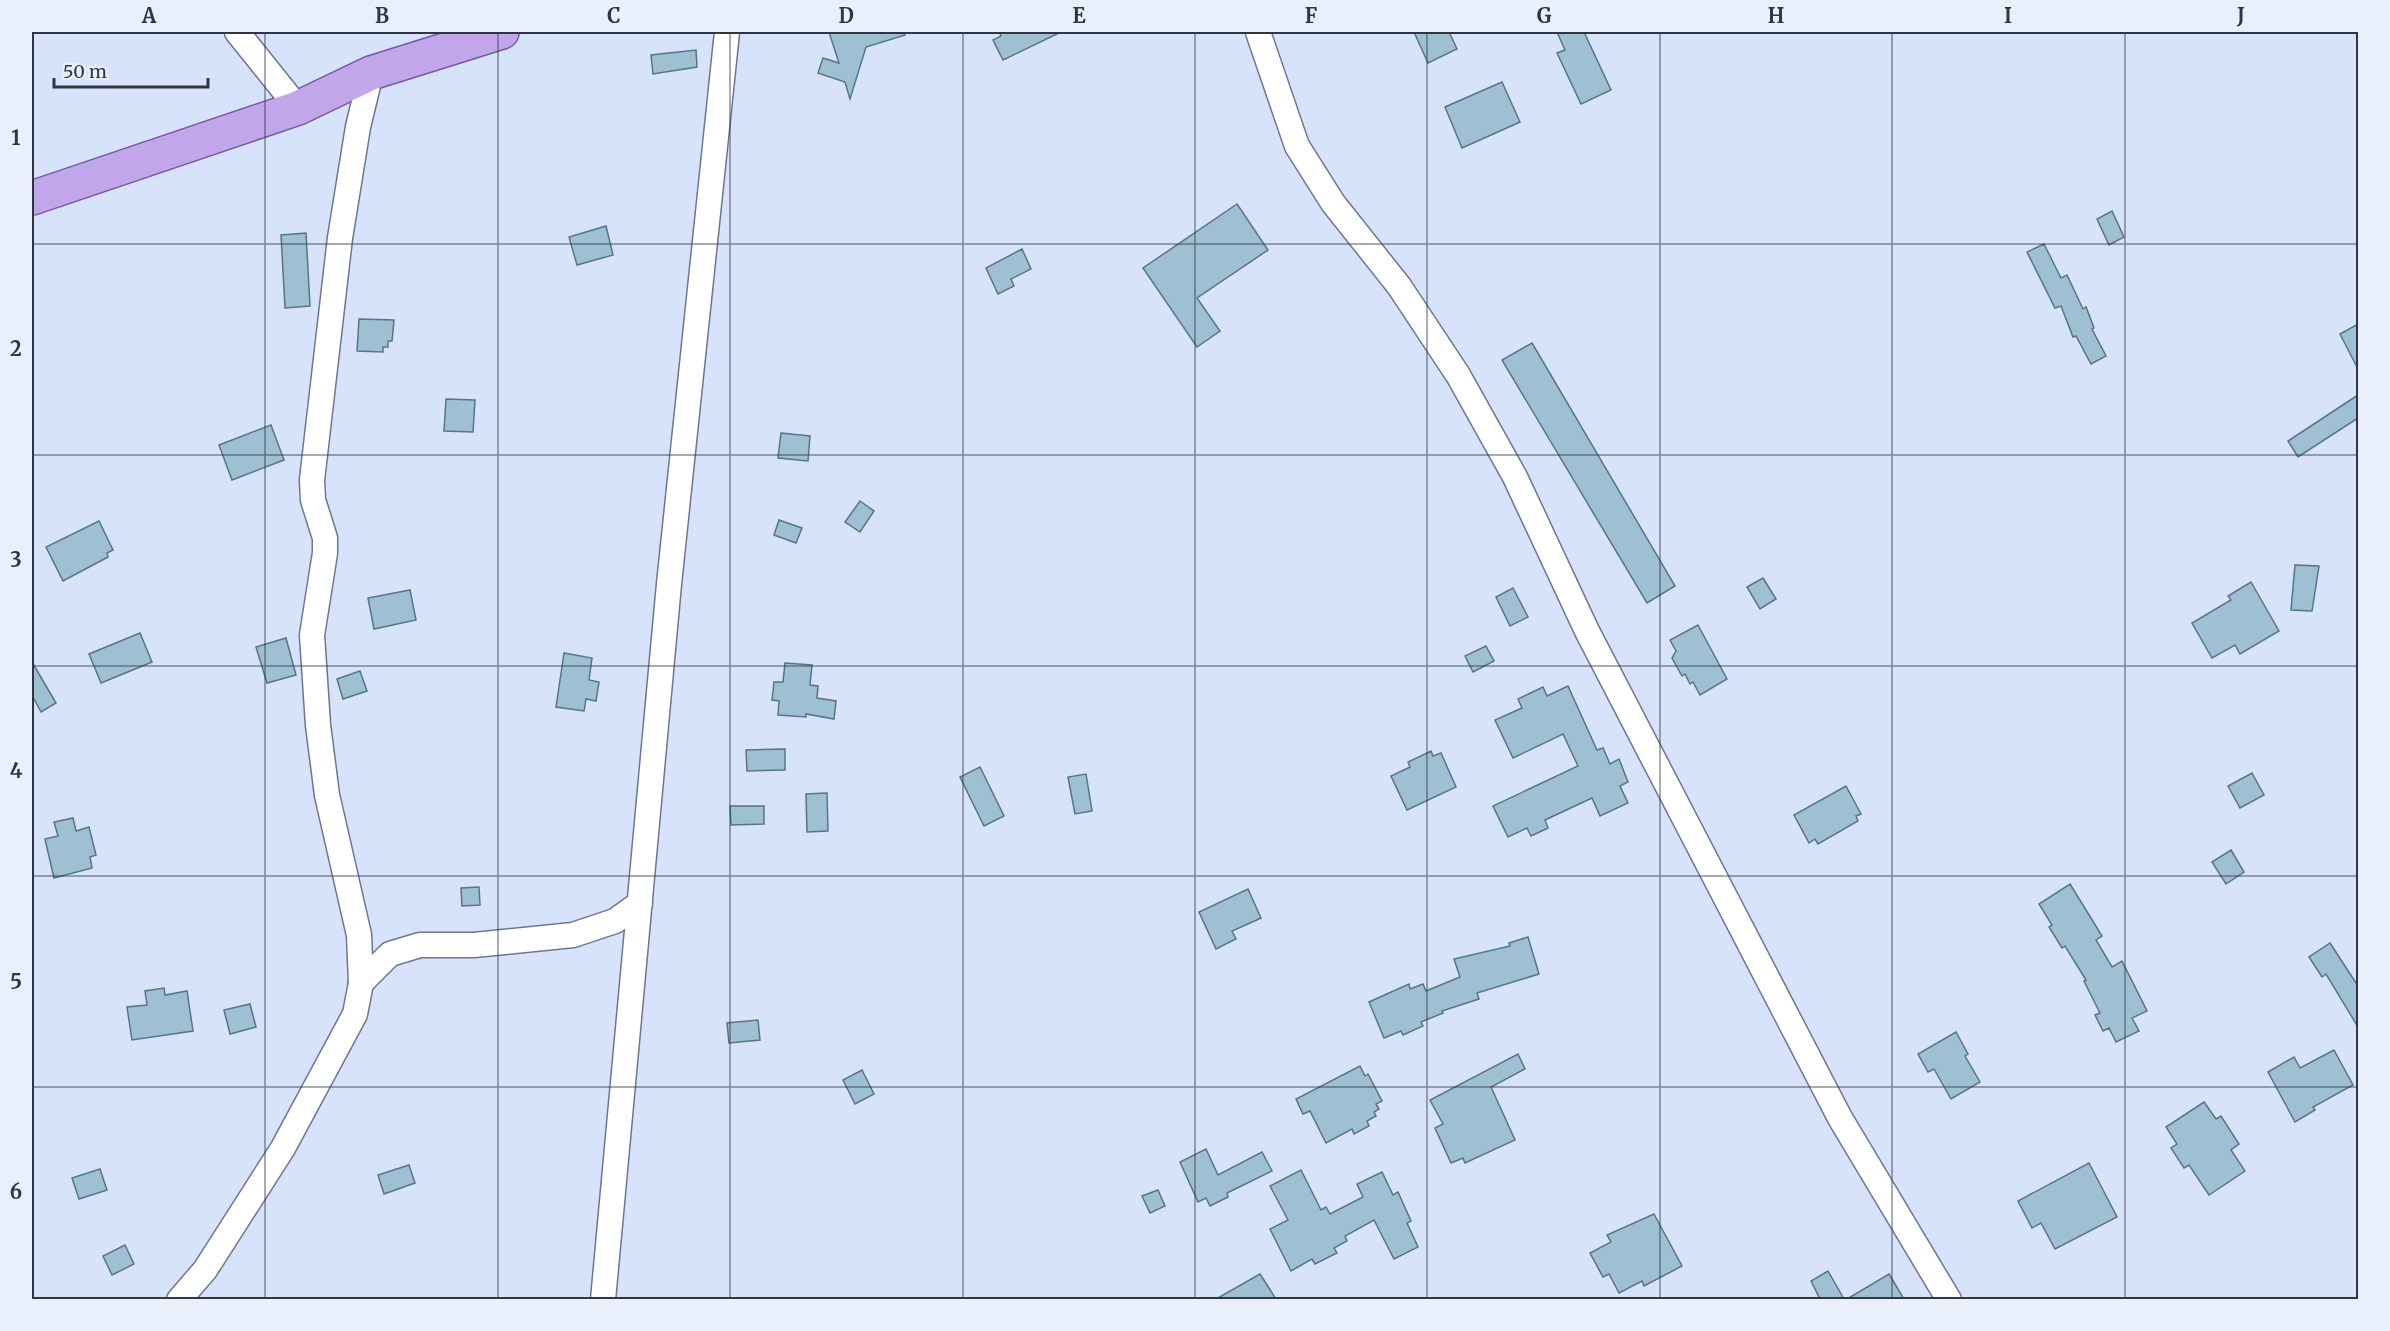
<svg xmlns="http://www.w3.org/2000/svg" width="2390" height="1331" font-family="Merriweather,serif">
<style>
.building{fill:#9fbfd3;stroke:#577587;stroke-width:1.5}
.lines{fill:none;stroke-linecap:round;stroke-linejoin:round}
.street-casing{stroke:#6c7793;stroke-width:27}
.primary-casing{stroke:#7458a6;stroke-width:36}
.street{stroke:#fff;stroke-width:24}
.primary{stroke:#c2a6ea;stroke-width:33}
.grid{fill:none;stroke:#303541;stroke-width:1.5;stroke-opacity:0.55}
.neatline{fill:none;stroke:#303541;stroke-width:2}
.grid-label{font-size:20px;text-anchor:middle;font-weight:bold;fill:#303541}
</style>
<rect width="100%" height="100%" fill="#d7e2fb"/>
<g class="building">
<path d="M 829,32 L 904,32 L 905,35 L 866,47 L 850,99 L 845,82 L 818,73 L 823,58 L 839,63 Z"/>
<path d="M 999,32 L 1061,32 L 1003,60 L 993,40 L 1001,36 Z"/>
<path d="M 1414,32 L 1449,32 L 1457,49 L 1428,63 Z"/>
<path d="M 1557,32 L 1584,32 L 1611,90 L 1581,104 L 1557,53 L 1565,50 Z"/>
<path d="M 696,50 L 697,67 L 653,74 L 651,55 Z"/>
<path d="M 1502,82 L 1520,122 L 1462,148 L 1445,107 Z"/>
<path d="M 1237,204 L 1268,250 L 1197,298 L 1220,331 L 1197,347 L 1143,268 Z"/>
<path d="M 2112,211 L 2124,237 L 2109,245 L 2097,219 Z"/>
<path d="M 606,226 L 613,255 L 577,265 L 569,237 Z"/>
<path d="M 306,233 L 310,306 L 285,308 L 281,235 Z"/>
<path d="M 2044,244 L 2061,278 L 2067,275 L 2083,309 L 2086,307 L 2094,328 L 2092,329 L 2106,356 L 2091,364 L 2076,336 L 2073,337 L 2061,306 L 2055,308 L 2027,252 Z"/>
<path d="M 1022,249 L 1031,269 L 1011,279 L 1014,286 L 998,294 L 986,268 Z"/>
<path d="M 359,319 L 394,320 L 392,341 L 388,341 L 388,347 L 383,347 L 383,352 L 357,351 Z"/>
<path d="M 2358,324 L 2358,369 L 2340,334 Z"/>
<path d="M 1532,343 L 1675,586 L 1647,603 L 1502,360 Z"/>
<path d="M 2358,395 L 2358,418 L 2298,457 L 2288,441 Z"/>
<path d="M 446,399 L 475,400 L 473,432 L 444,431 Z"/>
<path d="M 271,425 L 284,460 L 232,480 L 219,445 Z"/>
<path d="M 781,433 L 810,436 L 808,461 L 778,458 Z"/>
<path d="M 860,501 L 874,511 L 860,532 L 845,522 Z"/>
<path d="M 779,520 L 802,528 L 796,543 L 774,535 Z"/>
<path d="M 99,521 L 113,550 L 107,553 L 108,557 L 63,581 L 46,547 Z"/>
<path d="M 2295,565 L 2319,566 L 2312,611 L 2291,610 Z"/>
<path d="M 1763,578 L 1776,599 L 1760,609 L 1747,587 Z"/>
<path d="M 2251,582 L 2279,631 L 2240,654 L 2235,645 L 2212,658 L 2192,623 L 2231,600 L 2228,596 Z"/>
<path d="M 1513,588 L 1528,617 L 1510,626 L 1496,597 Z"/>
<path d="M 410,590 L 416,620 L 374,629 L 368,598 Z"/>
<path d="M 1698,625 L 1727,679 L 1700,695 L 1693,682 L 1690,684 L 1685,674 L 1682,676 L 1672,658 L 1676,651 L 1670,640 Z"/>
<path d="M 140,633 L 152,662 L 101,683 L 89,654 Z"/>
<path d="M 286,638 L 296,675 L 267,683 L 256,647 Z"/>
<path d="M 1486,646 L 1494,661 L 1473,672 L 1465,656 Z"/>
<path d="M 564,653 L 592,658 L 589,680 L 599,682 L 596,701 L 586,699 L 584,711 L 556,707 Z"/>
<path d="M 32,662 L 56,703 L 41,712 L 32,695 Z"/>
<path d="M 785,663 L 812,665 L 810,685 L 818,686 L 817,698 L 836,701 L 834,719 L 806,714 L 806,717 L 778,715 L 779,701 L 772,700 L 774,682 L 783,682 Z"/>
<path d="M 360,671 L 367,691 L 343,699 L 337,679 Z"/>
<path d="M 1568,686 L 1597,750 L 1603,748 L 1610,764 L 1619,759 L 1628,782 L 1620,786 L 1628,803 L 1600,816 L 1592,798 L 1545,820 L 1548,828 L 1531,836 L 1527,828 L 1508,837 L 1493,806 L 1578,766 L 1563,734 L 1513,758 L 1495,720 L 1522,708 L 1518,699 L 1543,687 L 1547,696 Z"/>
<path d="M 785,749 L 785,770 L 747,771 L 746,750 Z"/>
<path d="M 1431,751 L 1433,756 L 1441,753 L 1456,787 L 1407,810 L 1391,776 L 1410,767 L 1408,762 Z"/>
<path d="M 980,767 L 1004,816 L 984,826 L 960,777 Z"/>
<path d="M 2252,773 L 2264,795 L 2240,808 L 2228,786 Z"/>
<path d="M 1086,774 L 1092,811 L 1075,814 L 1068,777 Z"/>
<path d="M 1846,786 L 1861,814 L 1856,816 L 1858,821 L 1818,844 L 1815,839 L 1809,843 L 1794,815 Z"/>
<path d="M 827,793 L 828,831 L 807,832 L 806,794 Z"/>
<path d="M 730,806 L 764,806 L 764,824 L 731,825 Z"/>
<path d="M 73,818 L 76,831 L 89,827 L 96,855 L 90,857 L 92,868 L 54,878 L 45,839 L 58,836 L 54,822 Z"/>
<path d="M 2231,850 L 2244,872 L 2226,884 L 2212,862 Z"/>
<path d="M 2070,884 L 2102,936 L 2096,940 L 2112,967 L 2122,961 L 2147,1011 L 2132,1018 L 2139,1031 L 2116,1042 L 2109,1028 L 2103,1031 L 2095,1015 L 2100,1013 L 2084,981 L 2086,980 L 2065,946 L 2062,948 L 2049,927 L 2052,925 L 2039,904 Z"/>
<path d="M 479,887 L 480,905 L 462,906 L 461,888 Z"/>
<path d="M 1248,889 L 1261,918 L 1232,931 L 1236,939 L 1216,949 L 1199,912 Z"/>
<path d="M 1528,937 L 1539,974 L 1477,993 L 1479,999 L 1442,1011 L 1443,1013 L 1421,1022 L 1423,1026 L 1403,1035 L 1401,1031 L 1384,1038 L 1369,1002 L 1409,984 L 1410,989 L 1423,984 L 1426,991 L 1460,977 L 1454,959 L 1510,946 L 1509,943 Z"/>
<path d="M 2330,943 L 2358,986 L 2358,1027 L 2326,974 L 2322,977 L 2309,957 Z"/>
<path d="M 164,988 L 165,995 L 187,991 L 193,1031 L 132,1040 L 127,1007 L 147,1005 L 145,991 Z"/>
<path d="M 250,1004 L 256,1027 L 230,1034 L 224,1010 Z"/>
<path d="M 758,1020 L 760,1040 L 729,1043 L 727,1023 Z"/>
<path d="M 1956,1032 L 1968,1054 L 1965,1056 L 1980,1082 L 1951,1099 L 1934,1069 L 1928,1072 L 1918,1054 Z"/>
<path d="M 2334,1050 L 2353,1085 L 2313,1107 L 2315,1110 L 2295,1122 L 2268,1072 L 2294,1057 L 2300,1068 Z"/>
<path d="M 1518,1054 L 1525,1069 L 1491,1087 L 1515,1140 L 1465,1163 L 1463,1158 L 1451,1163 L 1435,1128 L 1443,1124 L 1430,1100 Z"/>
<path d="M 1360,1066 L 1365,1076 L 1368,1074 L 1382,1101 L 1376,1104 L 1379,1109 L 1374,1112 L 1376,1116 L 1367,1121 L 1369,1126 L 1354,1134 L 1352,1129 L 1326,1143 L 1310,1111 L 1303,1114 L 1296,1099 Z"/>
<path d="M 862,1070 L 874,1094 L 855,1104 L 843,1080 Z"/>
<path d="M 2204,1102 L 2216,1119 L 2221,1116 L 2239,1144 L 2231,1150 L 2245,1171 L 2209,1195 L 2189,1165 L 2184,1168 L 2171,1148 L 2177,1144 L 2166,1127 Z"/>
<path d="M 1206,1149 L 1218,1175 L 1262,1152 L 1272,1171 L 1227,1193 L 1228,1197 L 1210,1206 L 1206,1198 L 1198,1202 L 1180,1162 Z"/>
<path d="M 2089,1163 L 2117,1217 L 2055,1249 L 2041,1223 L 2032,1228 L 2018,1201 Z"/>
<path d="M 409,1165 L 415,1183 L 384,1194 L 378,1175 Z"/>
<path d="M 100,1169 L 107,1190 L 79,1199 L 72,1178 Z"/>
<path d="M 1301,1170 L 1321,1210 L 1326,1207 L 1330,1214 L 1363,1197 L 1357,1184 L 1382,1172 L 1393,1195 L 1398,1192 L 1411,1221 L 1407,1223 L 1418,1247 L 1394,1259 L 1374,1220 L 1345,1236 L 1347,1241 L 1334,1248 L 1337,1253 L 1315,1264 L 1312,1259 L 1291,1271 L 1270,1229 L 1288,1220 L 1270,1186 Z"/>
<path d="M 1158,1190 L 1165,1206 L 1150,1213 L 1142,1196 Z"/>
<path d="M 1654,1214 L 1682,1266 L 1644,1286 L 1642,1281 L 1619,1293 L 1609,1274 L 1603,1277 L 1590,1253 L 1611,1242 L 1607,1235 Z"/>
<path d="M 125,1245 L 134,1264 L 112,1275 L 103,1256 Z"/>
<path d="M 1828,1271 L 1844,1299 L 1820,1299 L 1811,1281 Z"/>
<path d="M 1260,1274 L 1276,1299 L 1216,1299 Z"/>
<path d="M 1889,1274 L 1904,1299 L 1847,1299 Z"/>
</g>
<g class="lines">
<g class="street-casing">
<g id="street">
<path d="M 237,32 L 298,108"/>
<path d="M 1258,32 L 1297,146 L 1333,203 L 1399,286 L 1458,375 L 1515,477 L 1587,631 L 1840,1118 L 1949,1300"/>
<path d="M 361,983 L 390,954 L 420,945 L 474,945 L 573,935 L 615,921 L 640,903"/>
<path d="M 179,1300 L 205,1270 L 283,1148 L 355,1014 L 361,983 L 359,935 L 327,795 L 318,725 L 312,635 L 325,553 L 325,538 L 313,500 L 312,480 L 340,238 L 358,127 L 371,73"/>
<path d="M 603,1300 L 669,584 L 727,32"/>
</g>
</g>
<g class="primary-casing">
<path id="primary" d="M 32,198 L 298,108 L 371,73 L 502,32"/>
</g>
<use href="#street" class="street"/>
<use href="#primary" class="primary"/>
</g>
<path class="grid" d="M 265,32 L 265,1300M 498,32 L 498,1300M 730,32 L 730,1300M 963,32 L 963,1300M 1195,32 L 1195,1300M 1427,32 L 1427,1300M 1660,32 L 1660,1300M 1892,32 L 1892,1300M 2125,32 L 2125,1300M 32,244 L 2358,244M 32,455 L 2358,455M 32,666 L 2358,666M 32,876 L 2358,876M 32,1087 L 2358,1087"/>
<rect width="2390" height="1331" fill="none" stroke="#eaeffc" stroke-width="66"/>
<path d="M54 78v9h154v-9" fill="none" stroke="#303541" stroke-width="3"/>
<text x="63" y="78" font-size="18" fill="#303541" stroke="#eaeffc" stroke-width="4.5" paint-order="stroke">50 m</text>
<rect x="33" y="33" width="2324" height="1265" class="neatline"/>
<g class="grid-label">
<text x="149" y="23">A</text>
<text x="382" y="23">B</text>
<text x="614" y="23">C</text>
<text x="846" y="23">D</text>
<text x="1079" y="23">E</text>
<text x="1311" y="23">F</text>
<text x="1544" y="23">G</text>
<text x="1776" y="23">H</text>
<text x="2008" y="23">I</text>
<text x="2241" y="23">J</text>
<text x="16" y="145">1</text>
<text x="16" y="356">2</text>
<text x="16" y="567">3</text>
<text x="16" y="778">4</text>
<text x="16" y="989">5</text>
<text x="16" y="1199">6</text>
</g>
</svg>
